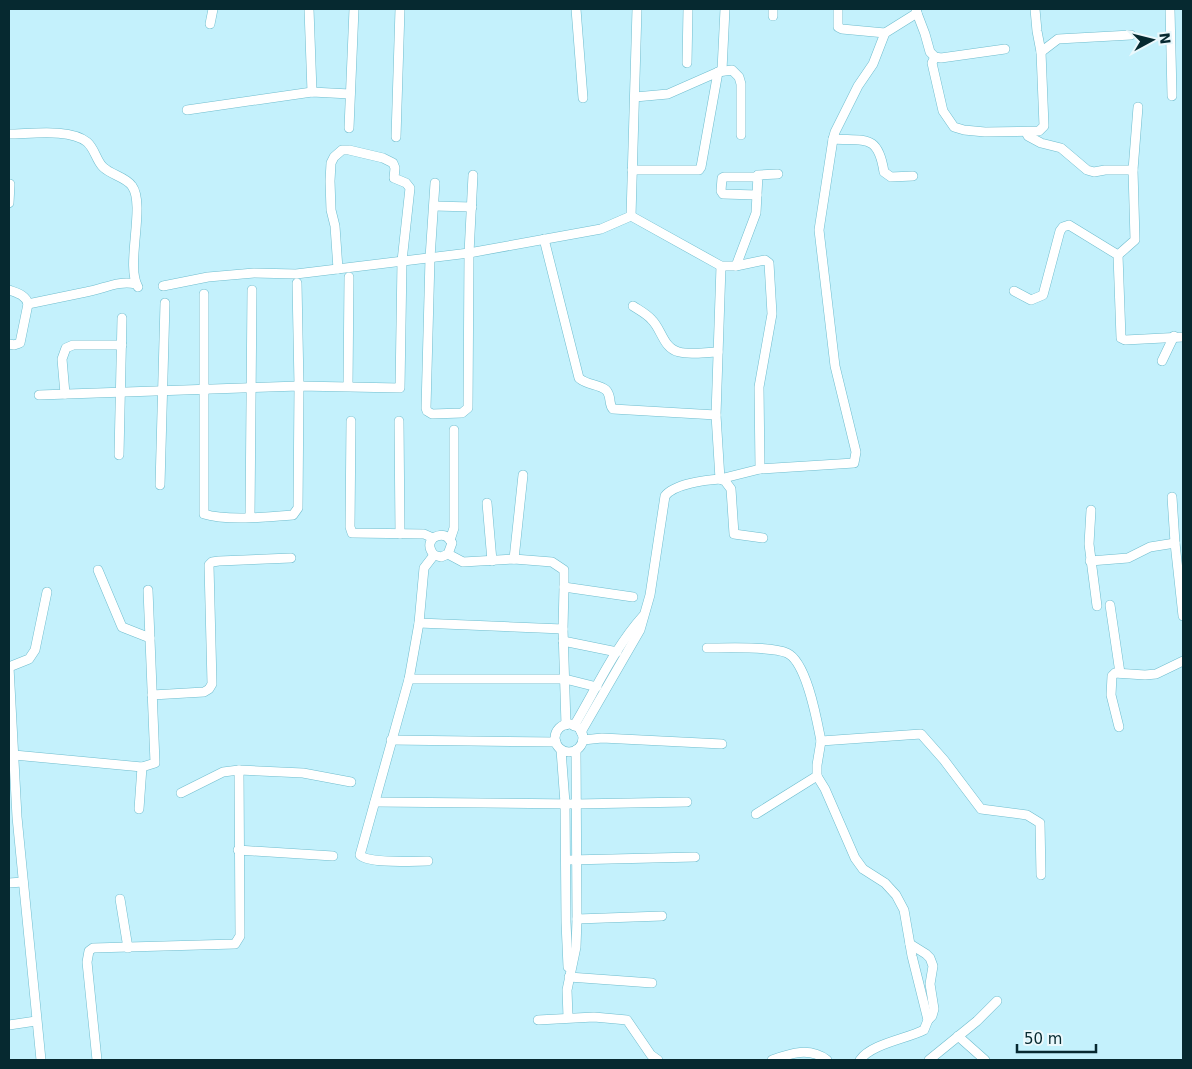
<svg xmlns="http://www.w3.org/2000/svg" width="1192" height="1069" font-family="'DejaVu Sans',sans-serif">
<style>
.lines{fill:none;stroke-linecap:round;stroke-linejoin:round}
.minor-casing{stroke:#6fbdce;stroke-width:10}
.minor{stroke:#fff;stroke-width:9}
</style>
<rect width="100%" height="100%" fill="#c4f1fc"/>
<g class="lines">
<g class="minor-casing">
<g id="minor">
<path d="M 309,9 L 312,92"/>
<path d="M 576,9 L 583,98"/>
<path d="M 838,9 L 838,27 L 842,29 L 885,33"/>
<path d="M 1170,9 L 1172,96"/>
<path d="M 917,13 L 925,34 L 930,52 L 935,57 L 941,58 L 1005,49"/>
<path d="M 773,16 L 773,9"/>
<path d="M 210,24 L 213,9"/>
<path d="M 1041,52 L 1058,39 L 1131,35"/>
<path d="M 935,57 L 932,63 L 943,111 L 954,127 L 964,130 L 985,132 L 1039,131 L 1044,126 L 1041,52 L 1037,31 L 1035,9"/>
<path d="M 687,63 L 688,9"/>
<path d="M 722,70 L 725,9"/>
<path d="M 635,97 L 668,94 L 718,72 L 732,70 L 739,77 L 741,84 L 741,135"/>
<path d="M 187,110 L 312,92 L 350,94"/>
<path d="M 349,128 L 354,9"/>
<path d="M 1026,132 L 1028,136 L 1041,143 L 1061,148 L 1087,170 L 1094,172 L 1105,170 L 1133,170"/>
<path d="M 9,134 C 30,134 70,128 87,142 C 95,149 96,160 103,167 C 111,175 126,177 132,186 C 146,205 125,266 138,287"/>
<path d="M 396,137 L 400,9"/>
<path d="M 833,139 C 866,141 878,134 884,172 L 891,177 L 913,176"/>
<path d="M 632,170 L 699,170 L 701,167 L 718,72"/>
<path d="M 435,183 L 430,258 L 426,408 L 427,411 L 432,414 L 462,413 L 468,408 L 469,253 L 473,175"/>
<path d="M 757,195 L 723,194 L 721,191 L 722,178 L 724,177 L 757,177"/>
<path d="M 9,203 L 10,184"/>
<path d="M 434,206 L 472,207"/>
<path d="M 631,216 L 721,266 L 736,266 L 765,260 L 769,263 L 772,314 L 759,387 L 760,469 L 720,479"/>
<path d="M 544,239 L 579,378 C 586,385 599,384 606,390 C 612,396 608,404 613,409 L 716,415"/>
<path d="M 1118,255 L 1135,240 L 1133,170 L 1138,107"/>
<path d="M 736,266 L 756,213 L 758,175 L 778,174"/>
<path d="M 163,286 L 208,277 L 254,273 L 296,274 L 469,253 L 601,229 L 631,216 L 637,9"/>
<path d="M 9,290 C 17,293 26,295 28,304 L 20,343 L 14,345 L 9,344"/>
<path d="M 1014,291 L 1031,300 L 1043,295 L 1060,231 L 1063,227 L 1069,225 L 1118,255 L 1121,338 L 1125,340 L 1183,337"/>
<path d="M 204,294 L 204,514 C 226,521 269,517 293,515 L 298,508 L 299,386 L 297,283"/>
<path d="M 28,304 C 47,300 67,296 86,292 C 104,289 118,280 136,284"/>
<path d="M 633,306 C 639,310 647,314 652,320 C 662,330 663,348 679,352 C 690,355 706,352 718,352"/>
<path d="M 1162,361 L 1174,336"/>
<path d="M 348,386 L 349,277"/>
<path d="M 65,394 L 62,359 L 66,348 L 73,345 L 122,345"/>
<path d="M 39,395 L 299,386 L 400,388 L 402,261 L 410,188 L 406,183 L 394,178 L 395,168 L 393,163 L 383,158 L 349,150 L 342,150 L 334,157 L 331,163 L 330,181 L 331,210 L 335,226 L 338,269"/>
<path d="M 351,421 L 350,527 L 352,533 L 424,534 L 433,538 C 441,533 448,535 452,543 L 448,554 L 441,557 L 434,555 C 429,549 428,544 433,538"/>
<path d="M 399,421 L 400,534"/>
<path d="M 119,455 L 122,318"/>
<path d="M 760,469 L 854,463 L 856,452 L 835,366 L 819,230 L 833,139 L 835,132 L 858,86 L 873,64 L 885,33 L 917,13 L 916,9"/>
<path d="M 720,479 L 725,481 L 731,489 L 734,534 L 763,538"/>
<path d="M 160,485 L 165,303"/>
<path d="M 1172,497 L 1175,543 L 1183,616"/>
<path d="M 487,503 L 492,561"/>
<path d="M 1091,510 L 1089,544 L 1097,606"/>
<path d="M 250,517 L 252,290"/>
<path d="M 450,540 L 454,528 L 454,430"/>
<path d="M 448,554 L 463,562 L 514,559 L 552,562 L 564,570 L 564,587"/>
<path d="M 514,559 L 523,475"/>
<path d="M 1090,561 L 1128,558 L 1150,547 L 1175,543"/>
<path d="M 98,570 L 122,627 L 150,638"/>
<path d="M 1110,605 L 1120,673"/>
<path d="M 419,623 L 563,629"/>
<path d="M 563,641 L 617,652"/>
<path d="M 707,648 C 726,648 772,646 787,653 C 807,662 817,721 821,741 L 921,734 L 944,760 L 981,809 L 1027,815 L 1040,823 L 1041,875"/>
<path d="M 9,667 L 17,817 L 41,1060"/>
<path d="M 9,667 L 29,659 L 35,650 L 47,592"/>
<path d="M 409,679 L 565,679 L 597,687"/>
<path d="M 152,695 L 204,692 L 209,689 L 212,684 L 209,565 L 212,562 L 219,561 L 291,558"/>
<circle cx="569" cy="738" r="14"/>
<path d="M 566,725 L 563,629 L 564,587 L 633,597"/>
<path d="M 574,726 C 596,689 615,647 643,616"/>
<path d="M 1119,727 L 1111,695 L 1112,676 L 1115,673 L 1145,675 L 1156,674 L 1183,661"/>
<path d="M 581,732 L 640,630 L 650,595 L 665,496 C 674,484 705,480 720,479 L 716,415 L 721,266"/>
<path d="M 391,740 L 556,742"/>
<path d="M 583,740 L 602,738 L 722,744"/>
<path d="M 561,750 L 565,803 L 566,922 L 568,967"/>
<path d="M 14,755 L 142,767 L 155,763 L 148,590"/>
<path d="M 817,776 L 825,789 L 855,858 L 863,869 L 885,883 L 896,895 L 904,910 L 912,956 L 928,1020 L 924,1030 C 906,1039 871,1044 860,1060"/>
<path d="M 181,793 L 223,772 L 239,770 L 303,773 L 351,782"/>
<path d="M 375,802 L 575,804 L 687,802"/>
<path d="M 139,809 L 142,767"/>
<path d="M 756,814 L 817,776 L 817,765 L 821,741"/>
<path d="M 238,850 L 333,856"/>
<path d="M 570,860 L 695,857"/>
<path d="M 428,861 C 413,861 369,864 360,855 L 409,679 L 419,623 L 424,568 L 434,555"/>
<path d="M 9,883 L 23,882"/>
<path d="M 120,899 L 128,948"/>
<path d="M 577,919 L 662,916"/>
<path d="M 910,944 L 926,954 L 930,958 L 933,966 L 930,984 L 934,1009 L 932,1016 L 928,1020"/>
<path d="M 569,977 L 652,983"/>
<path d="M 568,1017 L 567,990 L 576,947 L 577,919 L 576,750"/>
<path d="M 538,1020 L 594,1017 L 627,1020 L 651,1055 L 658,1060"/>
<path d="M 9,1025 L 36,1021"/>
<path d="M 958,1036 L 985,1060"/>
<path d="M 97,1060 L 87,962 L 89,951 L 93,948 L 235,944 L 240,936 L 239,770"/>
<path d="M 772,1060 C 791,1053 810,1047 827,1060"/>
<path d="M 929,1060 L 977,1021 L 997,1001"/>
</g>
</g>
<use href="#minor" class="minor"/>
</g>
<rect width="1192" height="1069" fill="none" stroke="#062930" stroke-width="20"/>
<g transform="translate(1152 40) rotate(83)" stroke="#eaf8fc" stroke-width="4" paint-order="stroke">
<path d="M0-4L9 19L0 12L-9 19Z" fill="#062930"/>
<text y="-8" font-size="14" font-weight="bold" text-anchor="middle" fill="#062930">N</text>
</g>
<path d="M1017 1044v8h79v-8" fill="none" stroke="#062930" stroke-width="2.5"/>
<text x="1024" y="1044" font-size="15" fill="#062930" stroke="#eaf8fc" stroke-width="4" paint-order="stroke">50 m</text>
</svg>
